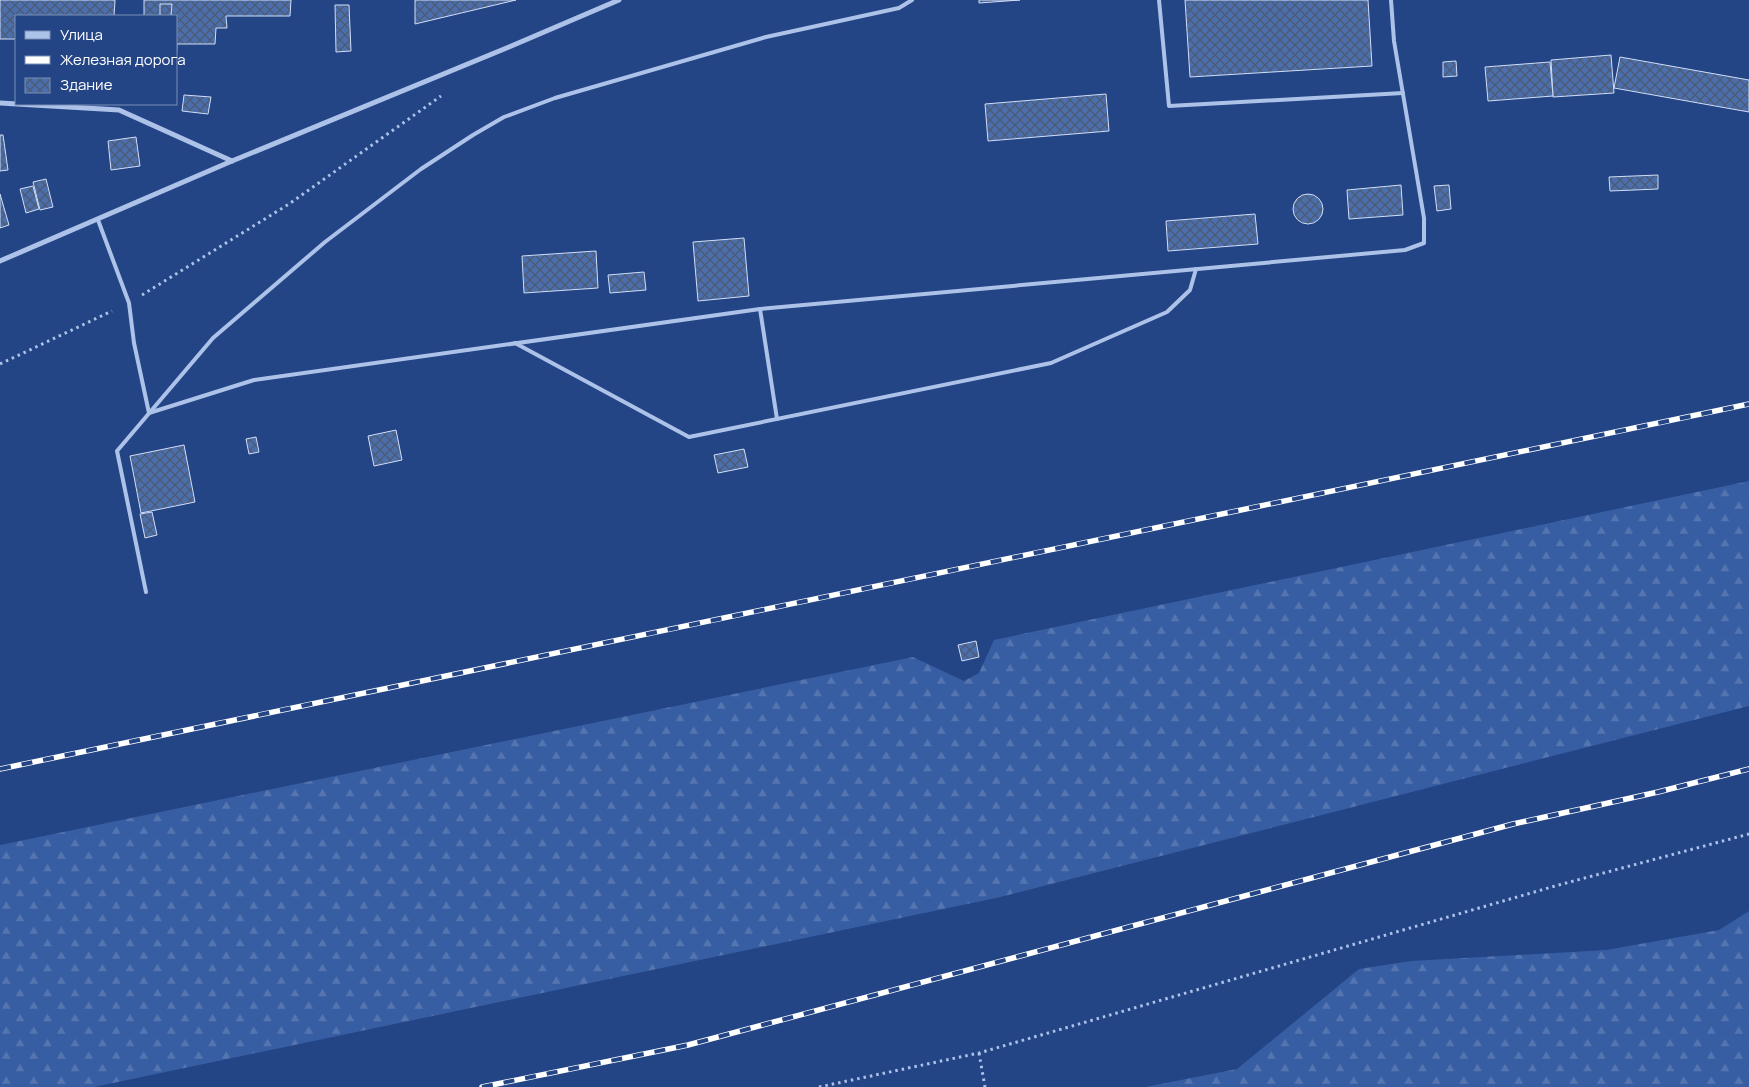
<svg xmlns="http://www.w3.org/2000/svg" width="1749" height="1087" font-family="Manrope,sans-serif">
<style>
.forest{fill:url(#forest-firs)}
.building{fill:url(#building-cross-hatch);stroke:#d1def7}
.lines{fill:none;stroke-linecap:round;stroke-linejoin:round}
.path{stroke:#adc2e9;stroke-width:3;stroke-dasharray:2.5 4;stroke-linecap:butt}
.lane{stroke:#adc2e9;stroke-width:4}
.street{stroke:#adc2e9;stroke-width:5}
.rail-casing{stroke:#fff;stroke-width:5.5}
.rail{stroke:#234485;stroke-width:4;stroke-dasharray:11;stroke-linecap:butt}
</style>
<defs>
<pattern id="forest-firs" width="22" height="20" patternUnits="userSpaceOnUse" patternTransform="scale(1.25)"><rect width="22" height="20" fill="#375da2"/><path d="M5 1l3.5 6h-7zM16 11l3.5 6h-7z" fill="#5575b0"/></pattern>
<pattern id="building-cross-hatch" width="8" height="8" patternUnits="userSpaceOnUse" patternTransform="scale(1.25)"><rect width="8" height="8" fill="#4b6ead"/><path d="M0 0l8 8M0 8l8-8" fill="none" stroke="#4c5a73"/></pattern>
</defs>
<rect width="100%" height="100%" fill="#234485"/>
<g class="forest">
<path d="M 1749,481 L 1749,706 L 996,898 L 94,1087 L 0,1087 L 0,845 L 913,657 L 964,681 L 979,673 L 994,640 Z"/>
<path d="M 1749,911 L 1749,1087 L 1145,1087 L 1237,1069 L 1359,969 L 1411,961 L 1606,950 L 1719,930 Z"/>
</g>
<g class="building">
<path d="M 0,0 L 115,0 L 114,16 L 16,16 L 16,39 L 0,39 Z"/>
<path d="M 144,0 L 291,0 L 290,16 L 226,16 L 227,28 L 216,28 L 215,44 L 177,44 L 176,64 L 176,16 L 144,16 Z"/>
<path d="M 415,0 L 516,0 L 415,24 Z"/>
<path d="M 979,0 L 1020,0 L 979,3 Z"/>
<path d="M 1185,0 L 1368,0 L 1372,66 L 1190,77 Z"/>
<path d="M 160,4 L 172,4 L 171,16 L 160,16 Z"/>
<path d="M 335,5 L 349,5 L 351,51 L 336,52 Z"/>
<path d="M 1611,55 L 1614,93 L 1553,97 L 1551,60 Z"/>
<path d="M 1620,57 L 1749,80 L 1749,112 L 1614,88 Z"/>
<path d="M 1456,61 L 1457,76 L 1443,77 L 1443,62 Z"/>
<path d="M 1550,62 L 1553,96 L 1488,101 L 1485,67 Z"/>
<path d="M 1106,94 L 1109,131 L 988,141 L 985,104 Z"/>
<path d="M 184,95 L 211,97 L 208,114 L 182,111 Z"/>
<path d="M 0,135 L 3,135 L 8,170 L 0,171 Z"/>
<path d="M 136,137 L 140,166 L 111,170 L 108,141 Z"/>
<path d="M 1658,175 L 1658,189 L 1610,191 L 1609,177 Z"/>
<path d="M 46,179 L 53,207 L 40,210 L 33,182 Z"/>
<path d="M 1401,185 L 1403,215 L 1349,219 L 1347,190 Z"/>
<path d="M 1449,185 L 1451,209 L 1437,211 L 1434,186 Z"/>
<path d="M 33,186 L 39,209 L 26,213 L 20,189 Z"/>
<circle cx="1308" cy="209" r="15"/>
<path d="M 0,194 L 9,225 L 0,228 Z"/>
<path d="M 1255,214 L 1258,244 L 1168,251 L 1166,221 Z"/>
<path d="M 744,238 L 749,296 L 698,301 L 693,242 Z"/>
<path d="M 596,251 L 598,288 L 524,293 L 522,256 Z"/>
<path d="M 644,272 L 646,290 L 610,293 L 608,275 Z"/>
<path d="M 396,430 L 402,460 L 374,466 L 368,436 Z"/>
<path d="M 256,437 L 259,452 L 249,454 L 246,439 Z"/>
<path d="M 184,445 L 195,502 L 141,513 L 130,456 Z"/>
<path d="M 744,449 L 748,467 L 718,473 L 714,455 Z"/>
<path d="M 152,512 L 157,535 L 145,538 L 140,514 Z"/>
<path d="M 976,641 L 979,657 L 962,661 L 958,645 Z"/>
</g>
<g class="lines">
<g class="path">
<path d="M 142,295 L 289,204 L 441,96"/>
<path d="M 0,364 L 112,311"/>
<path d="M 979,1053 L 985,1087"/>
<path d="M 819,1087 L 979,1053 L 1555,886 L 1749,834"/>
</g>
<g class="lane">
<path d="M 1159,0 L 1169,106 L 1403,93"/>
<path d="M 98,220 L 129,303 L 134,343 L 149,413"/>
<path d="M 760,309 L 777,419"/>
<path d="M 515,343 L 689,437 L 1051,363 L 1167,312 L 1190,290 L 1196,269"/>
<path d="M 149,413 L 254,380 L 760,309 L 1405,250 L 1424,243 L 1424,218 L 1394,41 L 1391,0"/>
<path d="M 146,592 L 117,451 L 213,338 L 325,242 L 421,169 L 473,135 L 504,117 L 555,98 L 766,37 L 899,8 L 912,0"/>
</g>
<g class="street">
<path d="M 0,103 L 119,110 L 232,161"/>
<path d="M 0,261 L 232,161 L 509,47 L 619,0"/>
</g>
<g class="rail-casing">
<g id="rail">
<path d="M 0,769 L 1749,404"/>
<path d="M 482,1087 L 688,1045 L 1513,824 L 1658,792 L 1749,769"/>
</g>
</g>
<use href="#rail" class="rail"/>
</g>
<rect x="15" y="15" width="162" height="90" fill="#234485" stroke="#7b8fb6"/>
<rect x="25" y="31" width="25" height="8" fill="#adc2e9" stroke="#7b8fb6"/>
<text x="60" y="40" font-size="15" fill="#ffffff">Улица</text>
<rect x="25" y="56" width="25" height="8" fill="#ffffff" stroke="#7b8fb6"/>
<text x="60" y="65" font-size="15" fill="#ffffff">Железная дорога</text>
<rect x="25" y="78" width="25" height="15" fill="url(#building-cross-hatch)" stroke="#7b8fb6"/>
<text x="60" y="90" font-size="15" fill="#ffffff">Здание</text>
</svg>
